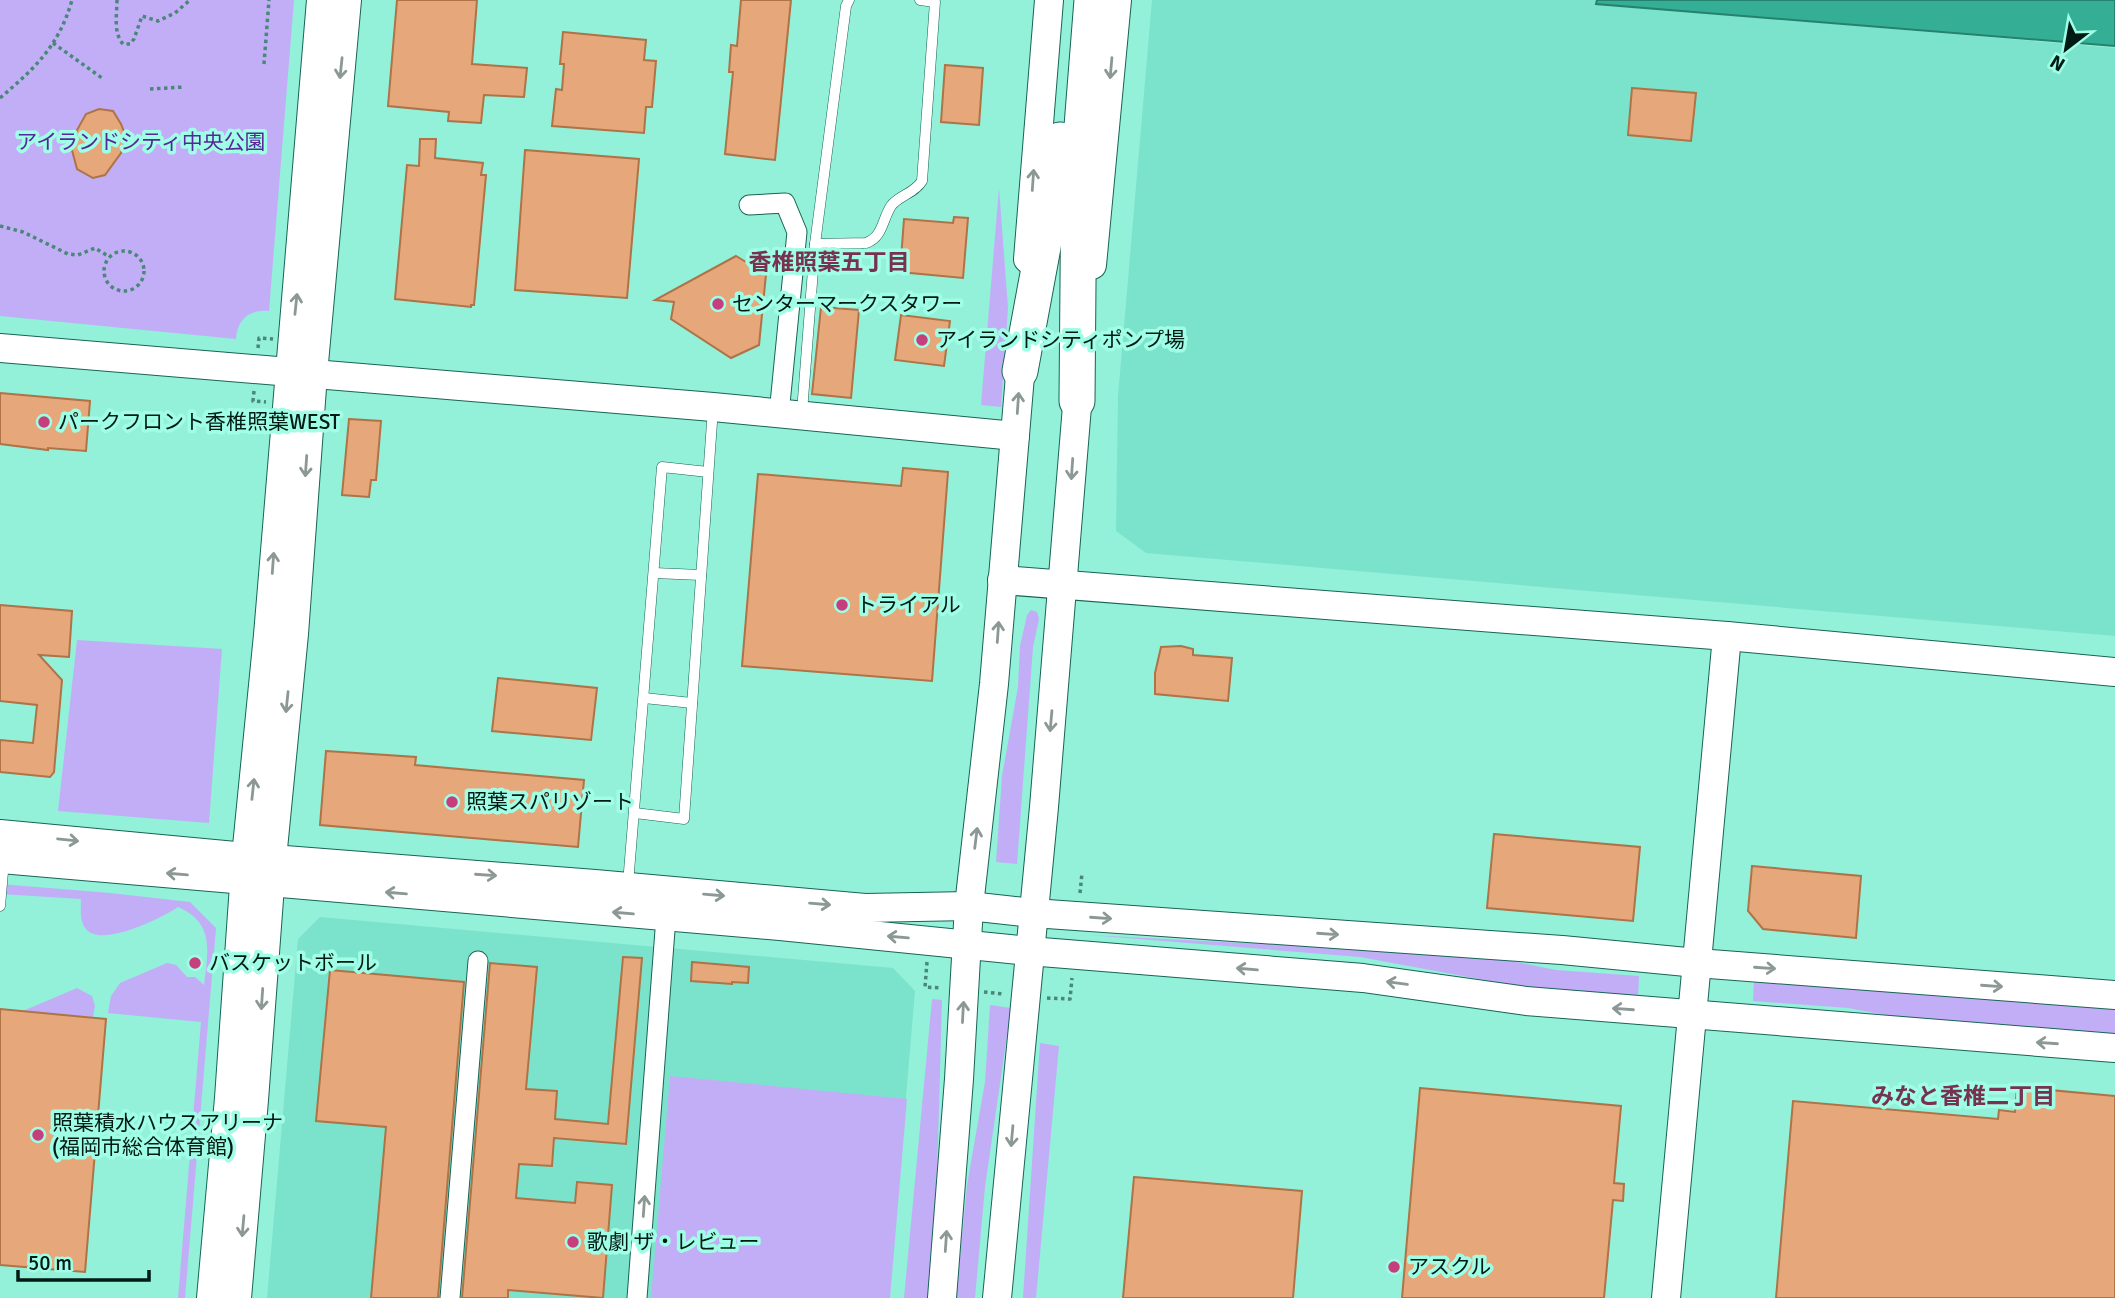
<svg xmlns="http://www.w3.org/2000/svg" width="2115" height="1298" font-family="Signika,'Noto Sans JP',sans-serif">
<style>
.built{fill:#7be3cb}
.green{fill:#c2aef7}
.water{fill:#35ae96;stroke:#25826f;stroke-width:2}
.building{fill:#e6a77a;stroke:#ae7347;stroke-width:2}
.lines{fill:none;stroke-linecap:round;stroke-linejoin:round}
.lane-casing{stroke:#176455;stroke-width:11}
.street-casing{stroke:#176455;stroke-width:21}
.secondary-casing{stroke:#176455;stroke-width:30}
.highway-casing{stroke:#176455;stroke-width:37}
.path{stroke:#4b8778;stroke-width:3.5;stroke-dasharray:3.5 3.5;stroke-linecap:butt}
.lane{stroke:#fff;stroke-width:10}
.street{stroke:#fff;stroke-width:19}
.secondary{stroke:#fff;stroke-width:28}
.highway{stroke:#fff;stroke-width:35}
.oneway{stroke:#8c9895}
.poi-dot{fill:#c63e7c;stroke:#a0fee6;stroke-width:2.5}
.labels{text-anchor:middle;stroke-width:7;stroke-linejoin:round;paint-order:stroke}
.park-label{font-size:21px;fill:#552897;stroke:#a0fee6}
.poi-label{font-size:21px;fill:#001a14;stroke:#a0fee6;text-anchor:start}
.neighbourhood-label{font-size:23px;font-weight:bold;fill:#76324e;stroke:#a0fee6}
</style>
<rect width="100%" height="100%" fill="#93f0d9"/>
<g class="built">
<path d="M 1152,0 L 1597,0 L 1597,4 L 2115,48 L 2115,636 L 1146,553 L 1116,531 L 1118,396 Z"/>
<path d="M 320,917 L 893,968 L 915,991 L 889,1298 L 267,1298 L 298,939 Z"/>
</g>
<g class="green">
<path d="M 0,0 L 294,0 L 269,311 C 250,309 237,319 236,339 L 0,316 Z"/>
<path d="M 999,188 L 1008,308 L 1001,407 L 981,405 Z"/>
<path d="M 1031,610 L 1037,612 L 1039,619 L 1033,647 L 1017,864 L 996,862 L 1002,776 L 1018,687 L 1020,646 L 1027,615 Z"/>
<path d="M 77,640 L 222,649 L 209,823 L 58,811 Z"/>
<path d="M 0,884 L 110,893 L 190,902 L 216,928 L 185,1298 L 178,1298 L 201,1022 L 108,1013 L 111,996 L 120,983 L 167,963 L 176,965 L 187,977 L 195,977 L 204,985 C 208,951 215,923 178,907 C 162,918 103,947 87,930 C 79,922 81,909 81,899 L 0,894 Z"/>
<path d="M 1089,935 L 1243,943 L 1362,947 L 1491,957 L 1556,970 L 1639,976 L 1638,997 L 1528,988 L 1360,957 Z"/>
<path d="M 1754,980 L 2115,1009 L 2115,1035 L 1906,1019 L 1848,1008 L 1753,1001 Z"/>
<path d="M 77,988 L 92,996 L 95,1006 L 93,1017 L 23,1011 Z"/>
<path d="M 932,999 L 942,1000 C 939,1099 938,1199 929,1298 L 904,1298 Z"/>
<path d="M 990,1005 L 1011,1008 L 985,1187 L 975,1298 L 956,1298 L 967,1185 L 985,1082 Z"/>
<path d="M 1040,1043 L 1059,1046 L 1036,1298 L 1023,1298 Z"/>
<path d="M 670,1076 L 907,1099 L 890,1298 L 651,1298 Z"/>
</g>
<path class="water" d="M 1597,0 L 2115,0 L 2115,46 L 1596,4 Z"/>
<g class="building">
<path d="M 397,0 L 477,0 L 472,64 L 527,68 L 524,97 L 484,95 L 481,123 L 448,121 L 449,112 L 388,106 Z"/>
<path d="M 741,0 L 791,0 L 775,160 L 725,154 L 733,72 L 729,72 L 731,45 L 737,46 Z"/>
<path d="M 563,32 L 646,40 L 644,60 L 656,61 L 652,107 L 646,107 L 644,133 L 552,126 L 556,89 L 562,90 L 564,64 L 560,64 Z"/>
<path d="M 945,65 L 983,68 L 979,125 L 941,122 Z"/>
<path d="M 1632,88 L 1696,93 L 1691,141 L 1628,135 Z"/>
<path d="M 99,109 L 113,111 L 121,124 L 126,137 L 121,153 L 105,175 L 93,178 L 77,169 L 72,150 L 77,130 L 86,114 Z"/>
<path d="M 420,139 L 436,139 L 435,158 L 483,163 L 481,175 L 486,175 L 474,305 L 471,305 L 471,307 L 395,299 L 407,165 L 419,166 Z"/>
<path d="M 525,150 L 639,159 L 627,298 L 515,290 Z"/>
<path d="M 954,217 L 968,218 L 963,278 L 900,272 L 904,219 L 953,223 Z"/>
<path d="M 736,256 L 766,274 L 759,345 L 731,358 L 671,319 L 674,302 L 655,300 Z"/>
<path d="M 821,307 L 859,310 L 851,398 L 812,394 Z"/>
<path d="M 901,315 L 950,321 L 944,366 L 895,360 Z"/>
<path d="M 0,393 L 90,401 L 86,451 L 48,448 L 48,450 L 0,444 Z"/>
<path d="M 349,419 L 381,421 L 376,480 L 371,480 L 369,497 L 342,495 Z"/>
<path d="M 903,468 L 948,472 L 932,681 L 742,666 L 758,474 L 901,486 Z"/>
<path d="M 0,605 L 72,611 L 69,657 L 39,655 L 62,680 L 54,772 L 50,777 L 0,772 L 0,740 L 33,743 L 37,705 L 0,701 Z"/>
<path d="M 1181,646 L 1193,649 L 1193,655 L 1232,658 L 1228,701 L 1155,694 L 1155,673 L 1161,647 Z"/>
<path d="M 498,678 L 597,688 L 591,740 L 492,731 Z"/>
<path d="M 326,751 L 416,757 L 415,765 L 584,780 L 578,847 L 320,825 Z"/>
<path d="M 1494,834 L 1640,847 L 1633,921 L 1487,908 Z"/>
<path d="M 1752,866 L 1861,876 L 1856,938 L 1763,929 L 1748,911 Z"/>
<path d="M 623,957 L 642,958 L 626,1144 L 554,1138 L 552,1166 L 519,1164 L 516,1198 L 575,1203 L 577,1182 L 612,1185 L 603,1298 L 508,1290 L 508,1298 L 462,1298 L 490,963 L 537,967 L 526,1089 L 557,1091 L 555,1119 L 608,1124 Z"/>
<path d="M 692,962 L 749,967 L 748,983 L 732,982 L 732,984 L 691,981 Z"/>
<path d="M 330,970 L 464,982 L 438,1298 L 371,1298 L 386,1127 L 316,1121 Z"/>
<path d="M 0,1009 L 106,1019 L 85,1272 L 0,1265 Z"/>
<path d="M 2017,1087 L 2115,1096 L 2115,1298 L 1776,1298 L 1793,1101 L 1998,1119 L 1999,1110 L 2015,1112 Z"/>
<path d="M 1420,1088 L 1621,1106 L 1614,1183 L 1624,1184 L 1623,1201 L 1613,1200 L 1604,1298 L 1402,1298 Z"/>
<path d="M 1134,1177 L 1302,1191 L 1293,1298 L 1123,1298 Z"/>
</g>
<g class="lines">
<g class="lane-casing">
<g id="lane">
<path d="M 815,244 L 866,243 C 883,237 882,220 891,206 C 899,195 914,194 922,181 L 935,2 L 920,0"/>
<path d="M 802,412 L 815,244 L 846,6 L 849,0"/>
<path d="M 654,573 L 701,575"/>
<path d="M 644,698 L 692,703"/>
<path d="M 635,813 L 684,819 L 713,408"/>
<path d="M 628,884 L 662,467 L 708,472"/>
<path d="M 0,906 L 4,860"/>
</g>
</g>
<g class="street-casing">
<g id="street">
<path d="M 749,205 L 785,203 L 797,232 L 779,414"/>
<path d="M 450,1298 L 478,961"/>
<path d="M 637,1298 L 666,917"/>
</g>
</g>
<g class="secondary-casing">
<g id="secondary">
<path d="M 1028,259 L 1049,0"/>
<path d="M 1092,265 L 1117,0"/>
<path d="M 0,348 L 713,407 L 1015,436"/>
<path d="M 1002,580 L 1727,636 L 2115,672"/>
<path d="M 0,834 L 246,857 L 595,884 L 865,908 L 969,906 L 1033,913 L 1562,950 L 1697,963 L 2115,995"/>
<path d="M 0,859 L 780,926 L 1029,951 L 1363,978 L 1526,1001 L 2115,1048"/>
<path d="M 211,1298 L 229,1098 L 246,857 L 268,635 L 321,0"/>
<path d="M 237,1298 L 254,1100 L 272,859 L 294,634 L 313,374 L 347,0"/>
<path d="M 942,1298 L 959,1079 L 969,906 L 994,684 L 1022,352"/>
<path d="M 997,1298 L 1044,807 L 1079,382"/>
<path d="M 1666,1298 L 1727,636"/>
</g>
</g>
<g class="highway-casing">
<g id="highway">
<path d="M 1020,371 L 1058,166 L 1060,140"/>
<path d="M 1077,401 L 1079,164 L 1092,0"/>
</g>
</g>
<g class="path">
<path d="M 117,0 C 117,14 113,33 123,44 L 130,44 L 134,39 L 142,16 L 158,21 L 175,13 L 190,0"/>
<path d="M 53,43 L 102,78"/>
<path d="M 264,64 L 269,0"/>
<path d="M 150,89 L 184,87"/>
<path d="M 0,98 C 35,68 59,46 72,0"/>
<path d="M 0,226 L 23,232 L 68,254 L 78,255 L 95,248 L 108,256"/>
<circle cx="124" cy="271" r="20"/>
<path d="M 258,348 L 259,338 L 273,339"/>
<path d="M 254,391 L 253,401 L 266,402"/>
<path d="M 1080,893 L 1082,873"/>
<path d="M 927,962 L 925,987 L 941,988"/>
<path d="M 984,992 L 1004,994"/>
<path d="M 1047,998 L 1070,999 L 1072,978"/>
</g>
<use href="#lane" class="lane"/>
<use href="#street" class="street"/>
<use href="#secondary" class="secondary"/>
<use href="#highway" class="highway"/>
</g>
<defs><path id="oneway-shaft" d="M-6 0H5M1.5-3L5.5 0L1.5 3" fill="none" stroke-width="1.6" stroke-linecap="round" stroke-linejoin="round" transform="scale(1.75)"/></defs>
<g class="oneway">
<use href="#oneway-shaft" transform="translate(341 68) rotate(96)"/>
<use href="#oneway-shaft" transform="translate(1111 68) rotate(95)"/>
<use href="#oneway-shaft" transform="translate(1033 180) rotate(-86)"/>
<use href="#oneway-shaft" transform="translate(296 304) rotate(-84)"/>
<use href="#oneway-shaft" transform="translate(1018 403) rotate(-86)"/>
<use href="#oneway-shaft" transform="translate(306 466) rotate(94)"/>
<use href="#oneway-shaft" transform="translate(1072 469) rotate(94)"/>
<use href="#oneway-shaft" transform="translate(273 563) rotate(-86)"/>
<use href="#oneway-shaft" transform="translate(998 632) rotate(-86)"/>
<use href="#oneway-shaft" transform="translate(287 702) rotate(96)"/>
<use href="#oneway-shaft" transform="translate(1051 721) rotate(95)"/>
<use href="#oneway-shaft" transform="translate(253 789) rotate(-84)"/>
<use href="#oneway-shaft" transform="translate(976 838) rotate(-83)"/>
<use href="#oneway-shaft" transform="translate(68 840) rotate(6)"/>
<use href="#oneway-shaft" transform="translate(177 874) rotate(-175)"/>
<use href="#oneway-shaft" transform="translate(486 875) rotate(4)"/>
<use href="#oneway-shaft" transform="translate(396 893) rotate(-175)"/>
<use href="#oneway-shaft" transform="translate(714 895) rotate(5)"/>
<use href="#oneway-shaft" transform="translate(820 904) rotate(5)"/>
<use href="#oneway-shaft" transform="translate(623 913) rotate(-175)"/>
<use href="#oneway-shaft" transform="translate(1101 918) rotate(4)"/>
<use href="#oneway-shaft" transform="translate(1328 934) rotate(4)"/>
<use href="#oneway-shaft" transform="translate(898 937) rotate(-175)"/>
<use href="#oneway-shaft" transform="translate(1765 968) rotate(4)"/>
<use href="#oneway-shaft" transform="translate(1247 969) rotate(-175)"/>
<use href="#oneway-shaft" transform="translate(1397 983) rotate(-172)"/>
<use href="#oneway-shaft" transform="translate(1992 986) rotate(4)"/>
<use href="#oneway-shaft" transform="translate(262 999) rotate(94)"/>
<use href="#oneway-shaft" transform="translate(1623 1009) rotate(-176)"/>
<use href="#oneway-shaft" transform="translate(963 1012) rotate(-87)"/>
<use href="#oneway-shaft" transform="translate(2047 1043) rotate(-176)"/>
<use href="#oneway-shaft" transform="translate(1012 1136) rotate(95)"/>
<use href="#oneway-shaft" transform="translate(644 1206) rotate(-86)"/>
<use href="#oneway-shaft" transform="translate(243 1226) rotate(95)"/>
<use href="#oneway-shaft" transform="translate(946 1241) rotate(-86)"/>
</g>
<g class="poi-dot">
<circle cx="718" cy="304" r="7"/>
<circle cx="922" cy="340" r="7"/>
<circle cx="44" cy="422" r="7"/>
<circle cx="842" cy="605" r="7"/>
<circle cx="452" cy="802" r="7"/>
<circle cx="195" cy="963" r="7"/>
<circle cx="38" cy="1135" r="7"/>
<circle cx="573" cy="1242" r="7"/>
<circle cx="1394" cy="1267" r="7"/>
</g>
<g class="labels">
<g class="park-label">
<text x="141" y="149">アイランドシティ中央公園</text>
</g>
<g class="poi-label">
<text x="732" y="311">センターマークスタワー</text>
<text x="936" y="347">アイランドシティポンプ場</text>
<text x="58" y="429">パークフロント香椎照葉WEST</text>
<text x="856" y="612">トライアル</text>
<text x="466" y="809">照葉スパリゾート</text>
<text x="209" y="970">バスケットボール</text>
<text x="52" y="1130">照葉積水ハウスアリーナ<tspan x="52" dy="24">(福岡市総合体育館)</tspan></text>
<text x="587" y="1249">歌劇 ザ・レビュー</text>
<text x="1408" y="1274">アスクル</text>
</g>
<g class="neighbourhood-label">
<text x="829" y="270">香椎照葉五丁目</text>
<text x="1963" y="1104">みなと香椎二丁目</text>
</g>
</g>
<g transform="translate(2066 49) rotate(211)" stroke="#a0fee6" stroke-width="5" paint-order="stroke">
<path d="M0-5L12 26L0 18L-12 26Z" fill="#001a14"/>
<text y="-10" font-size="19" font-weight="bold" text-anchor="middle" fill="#001a14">N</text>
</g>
<path d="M18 1270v10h131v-10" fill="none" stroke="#001a14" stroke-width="3.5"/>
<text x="28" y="1270" font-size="21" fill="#001a14" stroke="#a0fee6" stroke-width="5" paint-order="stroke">50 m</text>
</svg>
